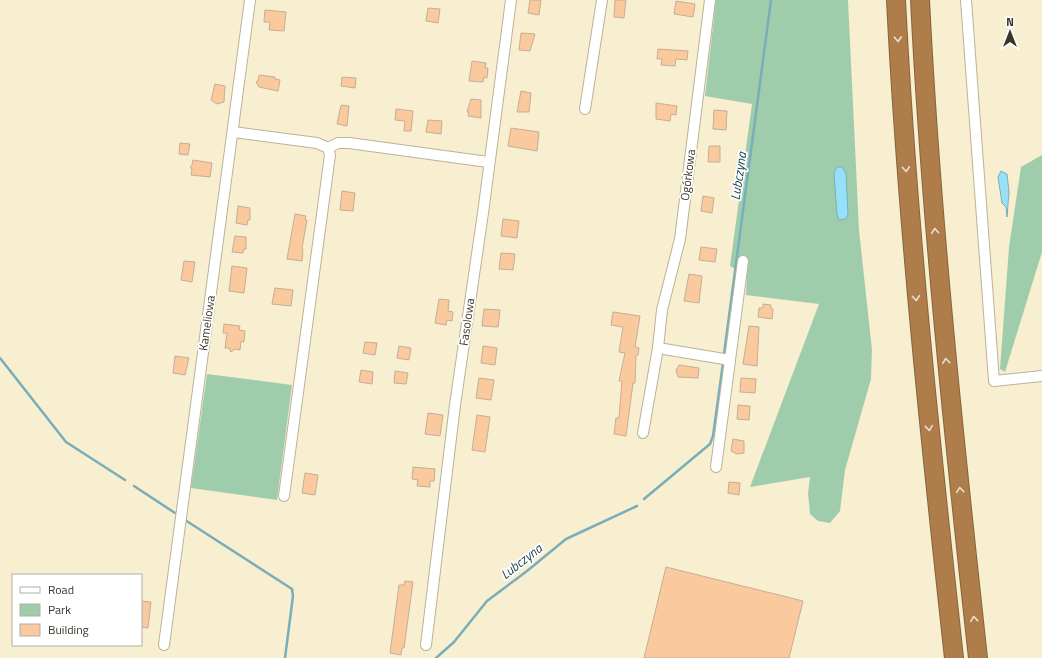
<svg xmlns="http://www.w3.org/2000/svg" width="1042" height="658" font-family="'Titillium Web',sans-serif">
<style>
.green{fill:#9fcdac}
.water{fill:#96e1f8;stroke:#7aadba}
.lines{fill:none;stroke-linecap:round;stroke-linejoin:round}
.stream{stroke:#7aadba;stroke-width:2.5}
.building{fill:#fac99d;stroke:#c6ad97}
.minor-casing{stroke:#bbb396;stroke-width:12}
.motorway-casing{stroke:#85643e;stroke-width:20}
.minor{stroke:#fff;stroke-width:10}
.motorway{stroke:#ae7d4a;stroke-width:18}
.oneway{stroke:#ebded2}
.labels{text-anchor:middle;stroke-width:3.5;stroke-linejoin:round;paint-order:stroke}
.street-label{font-size:12px;fill:#383529;stroke:#fff}
.water-label{font-size:13px;font-style:italic;fill:#123f4b;stroke:#fff}
</style>
<rect width="100%" height="100%" fill="#f7efd0"/>
<g class="green">
<path d="M 716,0 L 848,0 L 859,230 L 872,350 L 871,379 L 845,470 L 840,511 L 830,523 L 818,521 L 810,514 L 808,493 L 810,477 L 750,487 L 819,304 L 746,295 L 747,276 L 730,266 L 752,104 L 705,96 Z"/>
<path d="M 1042,155 L 1042,252 L 1005,372 L 1000,369 L 1009,247 L 1021,167 Z"/>
<path d="M 207,374 L 292,385 L 277,500 L 191,488 Z"/>
</g>
<g class="water">
<path d="M 837,167 L 842,167 L 846,173 L 848,214 L 846,219 L 839,220 L 837,215 L 834,173 Z"/>
<path d="M 1001,171 L 1007,174 L 1009,192 L 1007,217 L 1006,207 L 1002,203 L 998,177 Z"/>
</g>
<g class="lines">
<g class="stream">
<path d="M 724,354 L 771,0"/>
<path d="M 0,358 L 66,442 L 125,480"/>
<path d="M 134,486 L 175,513"/>
<path d="M 644,499 L 710,444 L 713,436 L 723,363"/>
<path d="M 185,520 L 292,589 L 293,596 L 285,658"/>
<path d="M 436,658 L 454,642 L 487,601 L 527,571 L 566,539 L 637,506"/>
</g>
</g>
<g class="building">
<path d="M 530,0 L 541,0 L 539,15 L 528,13 Z"/>
<path d="M 615,0 L 626,0 L 624,18 L 614,17 Z"/>
<path d="M 676,1 L 695,4 L 693,17 L 674,14 Z"/>
<path d="M 428,8 L 440,9 L 438,23 L 426,21 Z"/>
<path d="M 265,10 L 286,12 L 284,31 L 269,30 L 270,22 L 264,22 Z"/>
<path d="M 521,33 L 535,34 L 530,51 L 519,50 Z"/>
<path d="M 658,49 L 688,51 L 687,60 L 676,59 L 675,66 L 661,65 L 662,59 L 657,59 Z"/>
<path d="M 472,61 L 486,63 L 485,68 L 488,68 L 487,78 L 484,77 L 483,82 L 469,81 Z"/>
<path d="M 259,75 L 275,77 L 275,79 L 280,80 L 278,91 L 259,87 L 256,82 L 258,81 Z"/>
<path d="M 342,77 L 356,78 L 355,88 L 341,86 Z"/>
<path d="M 215,84 L 225,86 L 224,102 L 217,104 L 211,100 Z"/>
<path d="M 521,91 L 531,93 L 529,112 L 517,112 Z"/>
<path d="M 471,99 L 481,100 L 481,118 L 468,116 L 469,112 L 467,112 Z"/>
<path d="M 656,103 L 677,106 L 676,115 L 671,114 L 670,121 L 656,119 Z"/>
<path d="M 341,105 L 349,106 L 347,126 L 337,124 Z"/>
<path d="M 396,109 L 413,111 L 411,131 L 404,131 L 405,121 L 395,120 Z"/>
<path d="M 714,110 L 727,111 L 726,130 L 713,129 Z"/>
<path d="M 428,120 L 442,121 L 441,134 L 426,132 Z"/>
<path d="M 511,128 L 539,132 L 537,151 L 508,146 Z"/>
<path d="M 180,143 L 190,144 L 188,155 L 179,154 Z"/>
<path d="M 709,146 L 720,146 L 720,162 L 708,162 Z"/>
<path d="M 193,160 L 212,163 L 210,177 L 191,175 L 192,169 L 190,167 L 192,165 Z"/>
<path d="M 342,191 L 355,193 L 353,211 L 340,210 Z"/>
<path d="M 703,196 L 714,198 L 712,213 L 701,211 Z"/>
<path d="M 238,206 L 250,208 L 250,220 L 248,220 L 247,225 L 236,223 Z"/>
<path d="M 295,214 L 306,216 L 305,220 L 307,220 L 302,248 L 303,249 L 302,261 L 287,259 Z"/>
<path d="M 503,219 L 519,221 L 517,238 L 501,236 Z"/>
<path d="M 235,236 L 246,237 L 246,249 L 244,249 L 243,253 L 232,252 Z"/>
<path d="M 701,247 L 717,249 L 715,262 L 699,260 Z"/>
<path d="M 501,253 L 515,254 L 513,270 L 499,269 Z"/>
<path d="M 184,261 L 195,262 L 192,282 L 181,280 Z"/>
<path d="M 232,266 L 247,268 L 244,293 L 229,291 Z"/>
<path d="M 689,274 L 702,276 L 699,303 L 684,301 Z"/>
<path d="M 275,288 L 293,290 L 291,306 L 272,304 Z"/>
<path d="M 439,299 L 449,300 L 448,311 L 453,312 L 452,321 L 447,320 L 446,325 L 435,323 Z"/>
<path d="M 763,304 L 771,305 L 771,309 L 773,309 L 772,319 L 758,317 L 759,308 L 763,308 Z"/>
<path d="M 484,309 L 500,310 L 498,327 L 482,326 Z"/>
<path d="M 613,312 L 640,316 L 635,347 L 639,348 L 638,355 L 636,355 L 635,383 L 633,383 L 626,436 L 614,434 L 616,418 L 619,418 L 622,381 L 619,381 L 625,353 L 619,352 L 623,327 L 611,325 Z"/>
<path d="M 224,324 L 240,326 L 239,330 L 245,331 L 244,342 L 241,341 L 240,350 L 235,349 L 231,352 L 229,348 L 225,348 L 227,333 L 223,333 Z"/>
<path d="M 749,326 L 759,327 L 757,366 L 743,364 Z"/>
<path d="M 365,342 L 377,343 L 375,355 L 363,353 Z"/>
<path d="M 399,346 L 411,348 L 409,360 L 397,358 Z"/>
<path d="M 483,346 L 497,348 L 495,365 L 481,363 Z"/>
<path d="M 175,356 L 189,358 L 185,375 L 173,373 Z"/>
<path d="M 679,365 L 699,368 L 698,378 L 678,377 L 676,370 Z"/>
<path d="M 361,370 L 373,372 L 372,384 L 359,382 Z"/>
<path d="M 395,371 L 408,373 L 406,384 L 394,383 Z"/>
<path d="M 479,378 L 494,380 L 491,400 L 476,398 Z"/>
<path d="M 741,378 L 756,379 L 755,393 L 740,392 Z"/>
<path d="M 738,405 L 750,406 L 749,420 L 737,419 Z"/>
<path d="M 428,413 L 443,415 L 440,436 L 425,434 Z"/>
<path d="M 477,415 L 490,417 L 485,452 L 472,450 Z"/>
<path d="M 733,439 L 744,441 L 744,453 L 737,454 L 731,451 Z"/>
<path d="M 413,467 L 435,469 L 434,481 L 430,481 L 430,487 L 417,486 L 418,480 L 412,479 Z"/>
<path d="M 305,473 L 318,475 L 315,495 L 302,493 Z"/>
<path d="M 729,482 L 740,483 L 739,495 L 728,493 Z"/>
<path d="M 666,567 L 803,601 L 789,658 L 644,658 Z"/>
<path d="M 405,581 L 413,582 L 404,648 L 402,648 L 401,655 L 390,653 L 399,585 L 404,585 Z"/>
<path d="M 141,601 L 151,602 L 148,628 L 141,627 Z"/>
</g>
<g class="lines">
<g class="minor-casing">
<g id="minor">
<path d="M 710,0 L 680,239 L 662,310 L 658,348 L 730,360 L 743,261"/>
<path d="M 966,0 L 994,381 L 1042,376"/>
<path d="M 585,109 L 602,0"/>
<path d="M 233,132 L 317,143 L 328,148 L 330,155 L 284,496"/>
<path d="M 328,148 L 338,143 L 349,143 L 488,162"/>
<path d="M 643,433 L 658,348"/>
<path d="M 716,467 L 730,360"/>
<path d="M 164,645 L 250,0"/>
<path d="M 426,645 L 455,405 L 483,213 L 511,0"/>
</g>
</g>
<g class="motorway-casing">
<g id="motorway">
<path d="M 896,0 C 907,220 930,439 954,658"/>
<path d="M 920,0 C 931,220 954,439 978,658"/>
</g>
</g>
<use href="#minor" class="minor"/>
<use href="#motorway" class="motorway"/>
</g>
<defs><path id="oneway-chevron" d="M-2-3.5L2.5 0L-2 3.5" fill="none" stroke-width="1.6" stroke-linecap="round" stroke-linejoin="round"/></defs>
<g class="oneway">
<use href="#oneway-chevron" transform="translate(898 39) rotate(87)"/>
<use href="#oneway-chevron" transform="translate(906 169) rotate(86)"/>
<use href="#oneway-chevron" transform="translate(935 231) rotate(-95)"/>
<use href="#oneway-chevron" transform="translate(916 298) rotate(85)"/>
<use href="#oneway-chevron" transform="translate(946 361) rotate(-96)"/>
<use href="#oneway-chevron" transform="translate(929 428) rotate(84)"/>
<use href="#oneway-chevron" transform="translate(960 490) rotate(-96)"/>
<use href="#oneway-chevron" transform="translate(974 619) rotate(-96)"/>
</g>
<g class="labels">
<g class="street-label">
<text transform="translate(688 175) rotate(-83)" y="4">Ogórkowa</text>
<text transform="translate(467 322) rotate(-82)" y="4">Fasolowa</text>
<text transform="translate(207 323) rotate(-82)" y="4">Kameliowa</text>
</g>
<g class="water-label">
<text transform="translate(738 176) rotate(-82)" y="5">Lubczyna</text>
<text transform="translate(521 561) rotate(-38)" y="5">Lubczyna</text>
</g>
</g>
<rect x="12" y="574" width="130" height="72" fill="#ffffff" stroke="#afaea9"/>
<rect x="20" y="587" width="20" height="6" fill="#ffffff" stroke="#afaea9"/>
<text x="48" y="594" font-size="12" fill="#383529">Road</text>
<rect x="20" y="604" width="20" height="12" fill="#9fcdac" stroke="#afaea9"/>
<text x="48" y="614" font-size="12" fill="#383529">Park</text>
<rect x="20" y="624" width="20" height="12" fill="#fac99d" stroke="#afaea9"/>
<text x="48" y="634" font-size="12" fill="#383529">Building</text>
<g transform="translate(1010 32)" stroke="#ffffff" stroke-width="3" paint-order="stroke">
<path d="M0-3L7 15L0 10L-7 15Z" fill="#383529"/>
<text y="-6" font-size="11" font-weight="bold" text-anchor="middle" fill="#383529">N</text>
</g>
</svg>
